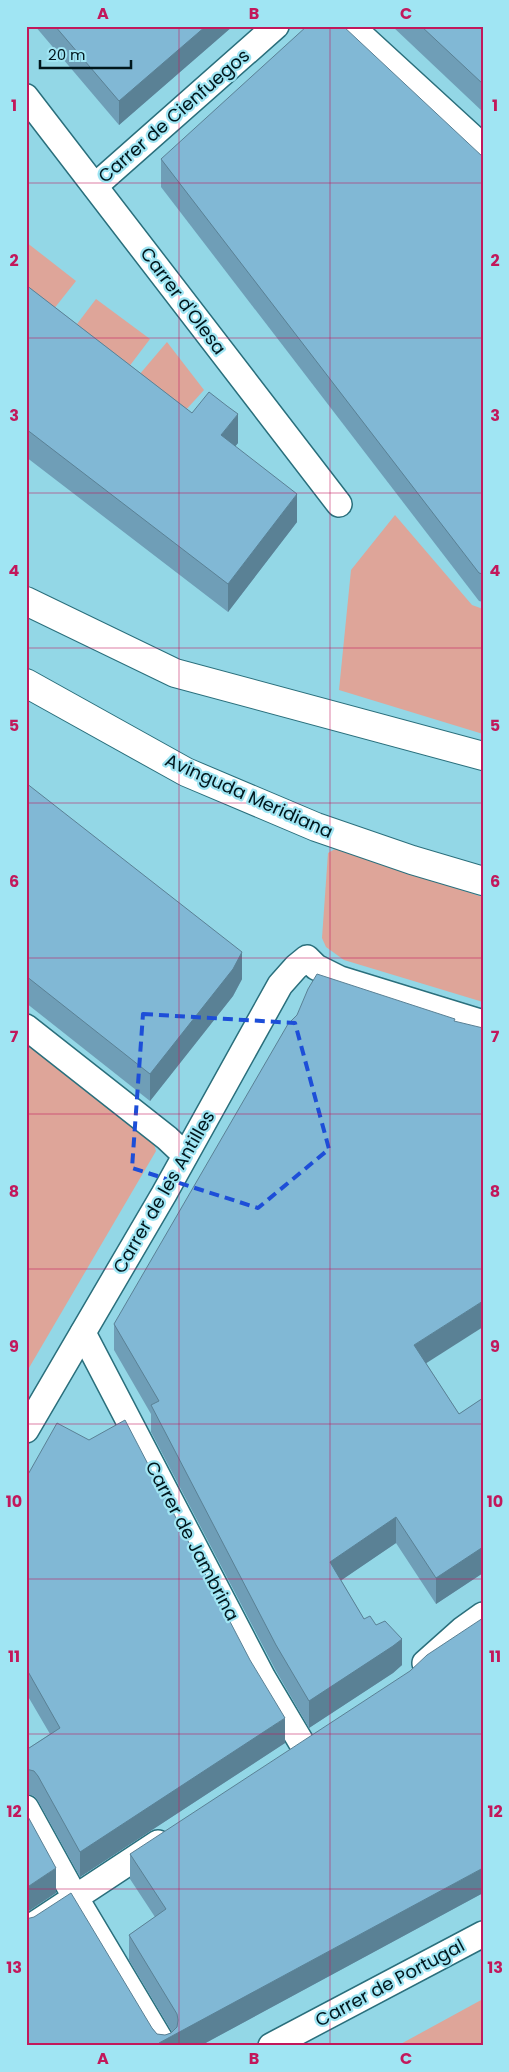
<svg xmlns="http://www.w3.org/2000/svg" width="509" height="2072" font-family="Poppins,sans-serif">
<style>
.green{fill:#dea599}
.lines{fill:none;stroke-linecap:round;stroke-linejoin:round}
.minor-casing{stroke:#2a6f7c;stroke-width:28}
.primary-casing{stroke:#2a6f7c;stroke-width:30}
.minor{stroke:#fff;stroke-width:25}
.primary{stroke:#fff;stroke-width:28}
.wall{fill:#6f9eb7}
.shaded-wall{fill:#5a8195}
.building{fill:#81b8d5;stroke:#5a8195}
.marked{fill:none;stroke:#1d4ed8;stroke-width:4;stroke-dasharray:10 6;stroke-linejoin:round}
.grid{fill:none;stroke:#c2185b;stroke-width:1;stroke-opacity:0.55}
.labels{text-anchor:middle;stroke-width:4.5;stroke-linejoin:round;paint-order:stroke}
.street-label{font-size:18px;fill:#00171d;stroke:#a0e5f3}
.neatline{fill:none;stroke:#c2185b;stroke-width:2}
.grid-label{font-size:16px;text-anchor:middle;font-weight:bold;fill:#c2185b}
</style>
<rect width="100%" height="100%" fill="#93d7e6"/>
<g class="green">
<path d="M 26,242 L 76,281 L 53,310 L 26,289 Z"/>
<path d="M 96,299 L 150,339 L 128,368 L 74,328 Z"/>
<path d="M 167,342 L 204,390 L 184,412 L 139,375 Z"/>
<path d="M 395,515 L 472,605 L 483,609 L 483,734 L 339,690 L 351,570 Z"/>
<path d="M 335,849 L 483,897 L 483,1002 L 344,960 L 326,947 L 322,938 L 328,853 Z"/>
<path d="M 26,1041 L 153,1141 L 156,1151 L 26,1373 Z"/>
<path d="M 483,1999 L 483,2046 L 397,2046 Z"/>
</g>
<g class="lines">
<g class="minor-casing">
<g id="minor">
<path d="M 351,26 L 483,147"/>
<path d="M 26,97 L 339,504"/>
<path d="M 95,186 L 276,26"/>
<path d="M 26,1027 L 167,1138 L 185,1155"/>
<path d="M 83,1333 L 263,1678 L 304,1747"/>
<path d="M 26,1430 L 164,1194 L 280,985 L 296,967 L 307,958 L 316,967 L 340,979 L 483,1023"/>
<path d="M 425,1663 L 462,1630 L 483,1615"/>
<path d="M 26,1808 L 75,1897 L 164,2046"/>
<path d="M 26,1930 L 158,1843"/>
<path d="M 271,2046 L 483,1934"/>
</g>
</g>
<g class="primary-casing">
<g id="primary">
<path d="M 26,601 L 175,673 L 483,756"/>
<path d="M 26,683 L 186,772 L 316,827 L 412,860 L 483,881"/>
</g>
</g>
<use href="#minor" class="minor"/>
<use href="#primary" class="primary"/>
</g>
<g class="wall">
<path d="M 35,26 L 233,26 L 119,125 Z"/>
<path d="M 392,26 L 483,26 L 483,112 Z"/>
<path d="M 483,157 L 483,602 L 479,601 L 161,187 L 161,159 Z"/>
<path d="M 26,285 L 192,413 L 238,443 L 235,446 L 297,522 L 228,612 L 26,457 Z"/>
<path d="M 26,783 L 242,979 L 233,996 L 150,1101 L 26,1003 Z"/>
<path d="M 114,1324 L 426,1363 L 459,1414 L 483,1398 L 483,1573 L 436,1604 L 396,1543 L 341,1580 L 364,1619 L 402,1665 L 393,1673 L 309,1728 L 276,1671 L 151,1432 L 151,1414 L 114,1350 Z"/>
<path d="M 26,1478 L 285,1743 L 80,1877 L 38,1801 L 34,1796 L 27,1794 L 26,1750 L 50,1734 L 26,1693 Z"/>
<path d="M 130,1854 L 483,1893 L 200,2046 L 156,2046 L 152,2028 L 157,2034 L 165,2035 L 171,2033 L 172,2032 L 129,1960 L 129,1935 L 155,1917 L 130,1879 Z"/>
</g>
<g class="shaded-wall">
<path d="M 206,26 L 233,26 L 119,125 L 119,101 Z"/>
<path d="M 238,414 L 238,443 L 221,464 L 221,435 Z"/>
<path d="M 297,494 L 297,522 L 228,612 L 228,584 Z"/>
<path d="M 242,952 L 242,979 L 233,996 L 150,1101 L 150,1074 Z"/>
<path d="M 483,1301 L 483,1327 L 414,1371 L 414,1345 Z"/>
<path d="M 396,1517 L 396,1543 L 330,1588 L 330,1562 Z"/>
<path d="M 483,1547 L 483,1573 L 436,1604 L 436,1578 Z"/>
<path d="M 402,1639 L 402,1665 L 393,1673 L 309,1728 L 309,1701 Z"/>
<path d="M 285,1718 L 285,1743 L 80,1877 L 80,1852 Z"/>
<path d="M 26,1769 L 27,1769 L 26,1794 Z"/>
<path d="M 56,1868 L 56,1893 L 26,1913 L 26,1888 Z"/>
<path d="M 483,1868 L 483,1893 L 200,2046 L 156,2046 L 159,2043 Z"/>
</g>
<g class="building">
<path d="M 55,26 L 206,26 L 119,101 Z"/>
<path d="M 307,26 L 343,26 L 483,157 L 483,574 L 479,573 L 161,159 Z"/>
<path d="M 421,26 L 483,26 L 483,84 Z"/>
<path d="M 26,285 L 192,413 L 209,392 L 227,406 L 238,414 L 221,435 L 297,494 L 228,584 L 26,429 Z"/>
<path d="M 26,783 L 242,952 L 233,969 L 150,1074 L 26,976 Z"/>
<path d="M 317,974 L 455,1019 L 454,1021 L 483,1028 L 483,1301 L 414,1345 L 459,1414 L 483,1398 L 483,1547 L 436,1578 L 396,1517 L 330,1562 L 364,1619 L 370,1616 L 376,1625 L 385,1621 L 402,1639 L 393,1646 L 309,1701 L 276,1645 L 151,1405 L 159,1401 L 114,1324 L 288,1024 L 297,1015 L 308,989 Z"/>
<path d="M 125,1420 L 250,1660 L 285,1718 L 80,1852 L 38,1776 L 34,1771 L 26,1769 L 26,1750 L 60,1728 L 26,1668 L 26,1478 L 57,1423 L 89,1440 Z"/>
<path d="M 483,1618 L 483,1868 L 159,2043 L 160,2044 L 156,2046 L 26,2046 L 26,1919 L 34,1917 L 71,1893 L 152,2028 L 157,2034 L 165,2035 L 171,2033 L 177,2027 L 178,2020 L 177,2014 L 129,1935 L 166,1909 L 130,1854 L 410,1671 L 427,1655 Z"/>
<path d="M 26,1813 L 56,1868 L 26,1888 Z"/>
</g>
<path class="marked" d="M 143,1014 L 295,1023 L 329,1149 L 258,1208 L 132,1168 Z"/>
<path class="grid" d="M 179,26 L 179,2046M 330,26 L 330,2046M 26,183 L 483,183M 26,338 L 483,338M 26,493 L 483,493M 26,648 L 483,648M 26,803 L 483,803M 26,958 L 483,958M 26,1114 L 483,1114M 26,1269 L 483,1269M 26,1424 L 483,1424M 26,1579 L 483,1579M 26,1734 L 483,1734M 26,1889 L 483,1889"/>
<g class="labels">
<g class="street-label">
<text transform="translate(174 116) rotate(-41)" y="6">Carrer de Cienfuegos</text>
<text transform="translate(183 301) rotate(53)" y="6">Carrer d'Olesa</text>
<text transform="translate(249 796) rotate(24)" y="6">Avinguda Meridiana</text>
<text transform="translate(164 1192) rotate(-60)" y="6">Carrer de les Antilles</text>
<text transform="translate(192 1541) rotate(62)" y="6">Carrer de Jambrina</text>
<text transform="translate(390 1983) rotate(-28)" y="6">Carrer de Portugal</text>
</g>
</g>
<rect width="509" height="2072" fill="none" stroke="#a0e5f3" stroke-width="55"/>
<path d="M40 60v8h91v-8" fill="none" stroke="#00171d" stroke-width="2.5"/>
<text x="48" y="60" font-size="15" fill="#00171d" stroke="#a0e5f3" stroke-width="4" paint-order="stroke">20 m</text>
<rect x="28" y="28" width="454" height="2016" class="neatline"/>
<g class="grid-label">
<text x="103" y="19">A</text>
<text x="254" y="19">B</text>
<text x="406" y="19">C</text>
<text x="14" y="111">1</text>
<text x="495" y="111">1</text>
<text x="14" y="266">2</text>
<text x="495" y="266">2</text>
<text x="14" y="421">3</text>
<text x="495" y="421">3</text>
<text x="14" y="576">4</text>
<text x="495" y="576">4</text>
<text x="14" y="731">5</text>
<text x="495" y="731">5</text>
<text x="14" y="887">6</text>
<text x="495" y="887">6</text>
<text x="14" y="1042">7</text>
<text x="495" y="1042">7</text>
<text x="14" y="1197">8</text>
<text x="495" y="1197">8</text>
<text x="14" y="1352">9</text>
<text x="495" y="1352">9</text>
<text x="14" y="1507">10</text>
<text x="495" y="1507">10</text>
<text x="14" y="1662">11</text>
<text x="495" y="1662">11</text>
<text x="14" y="1817">12</text>
<text x="495" y="1817">12</text>
<text x="14" y="1973">13</text>
<text x="495" y="1973">13</text>
<text x="103" y="2064">A</text>
<text x="254" y="2064">B</text>
<text x="406" y="2064">C</text>
</g>
</svg>
